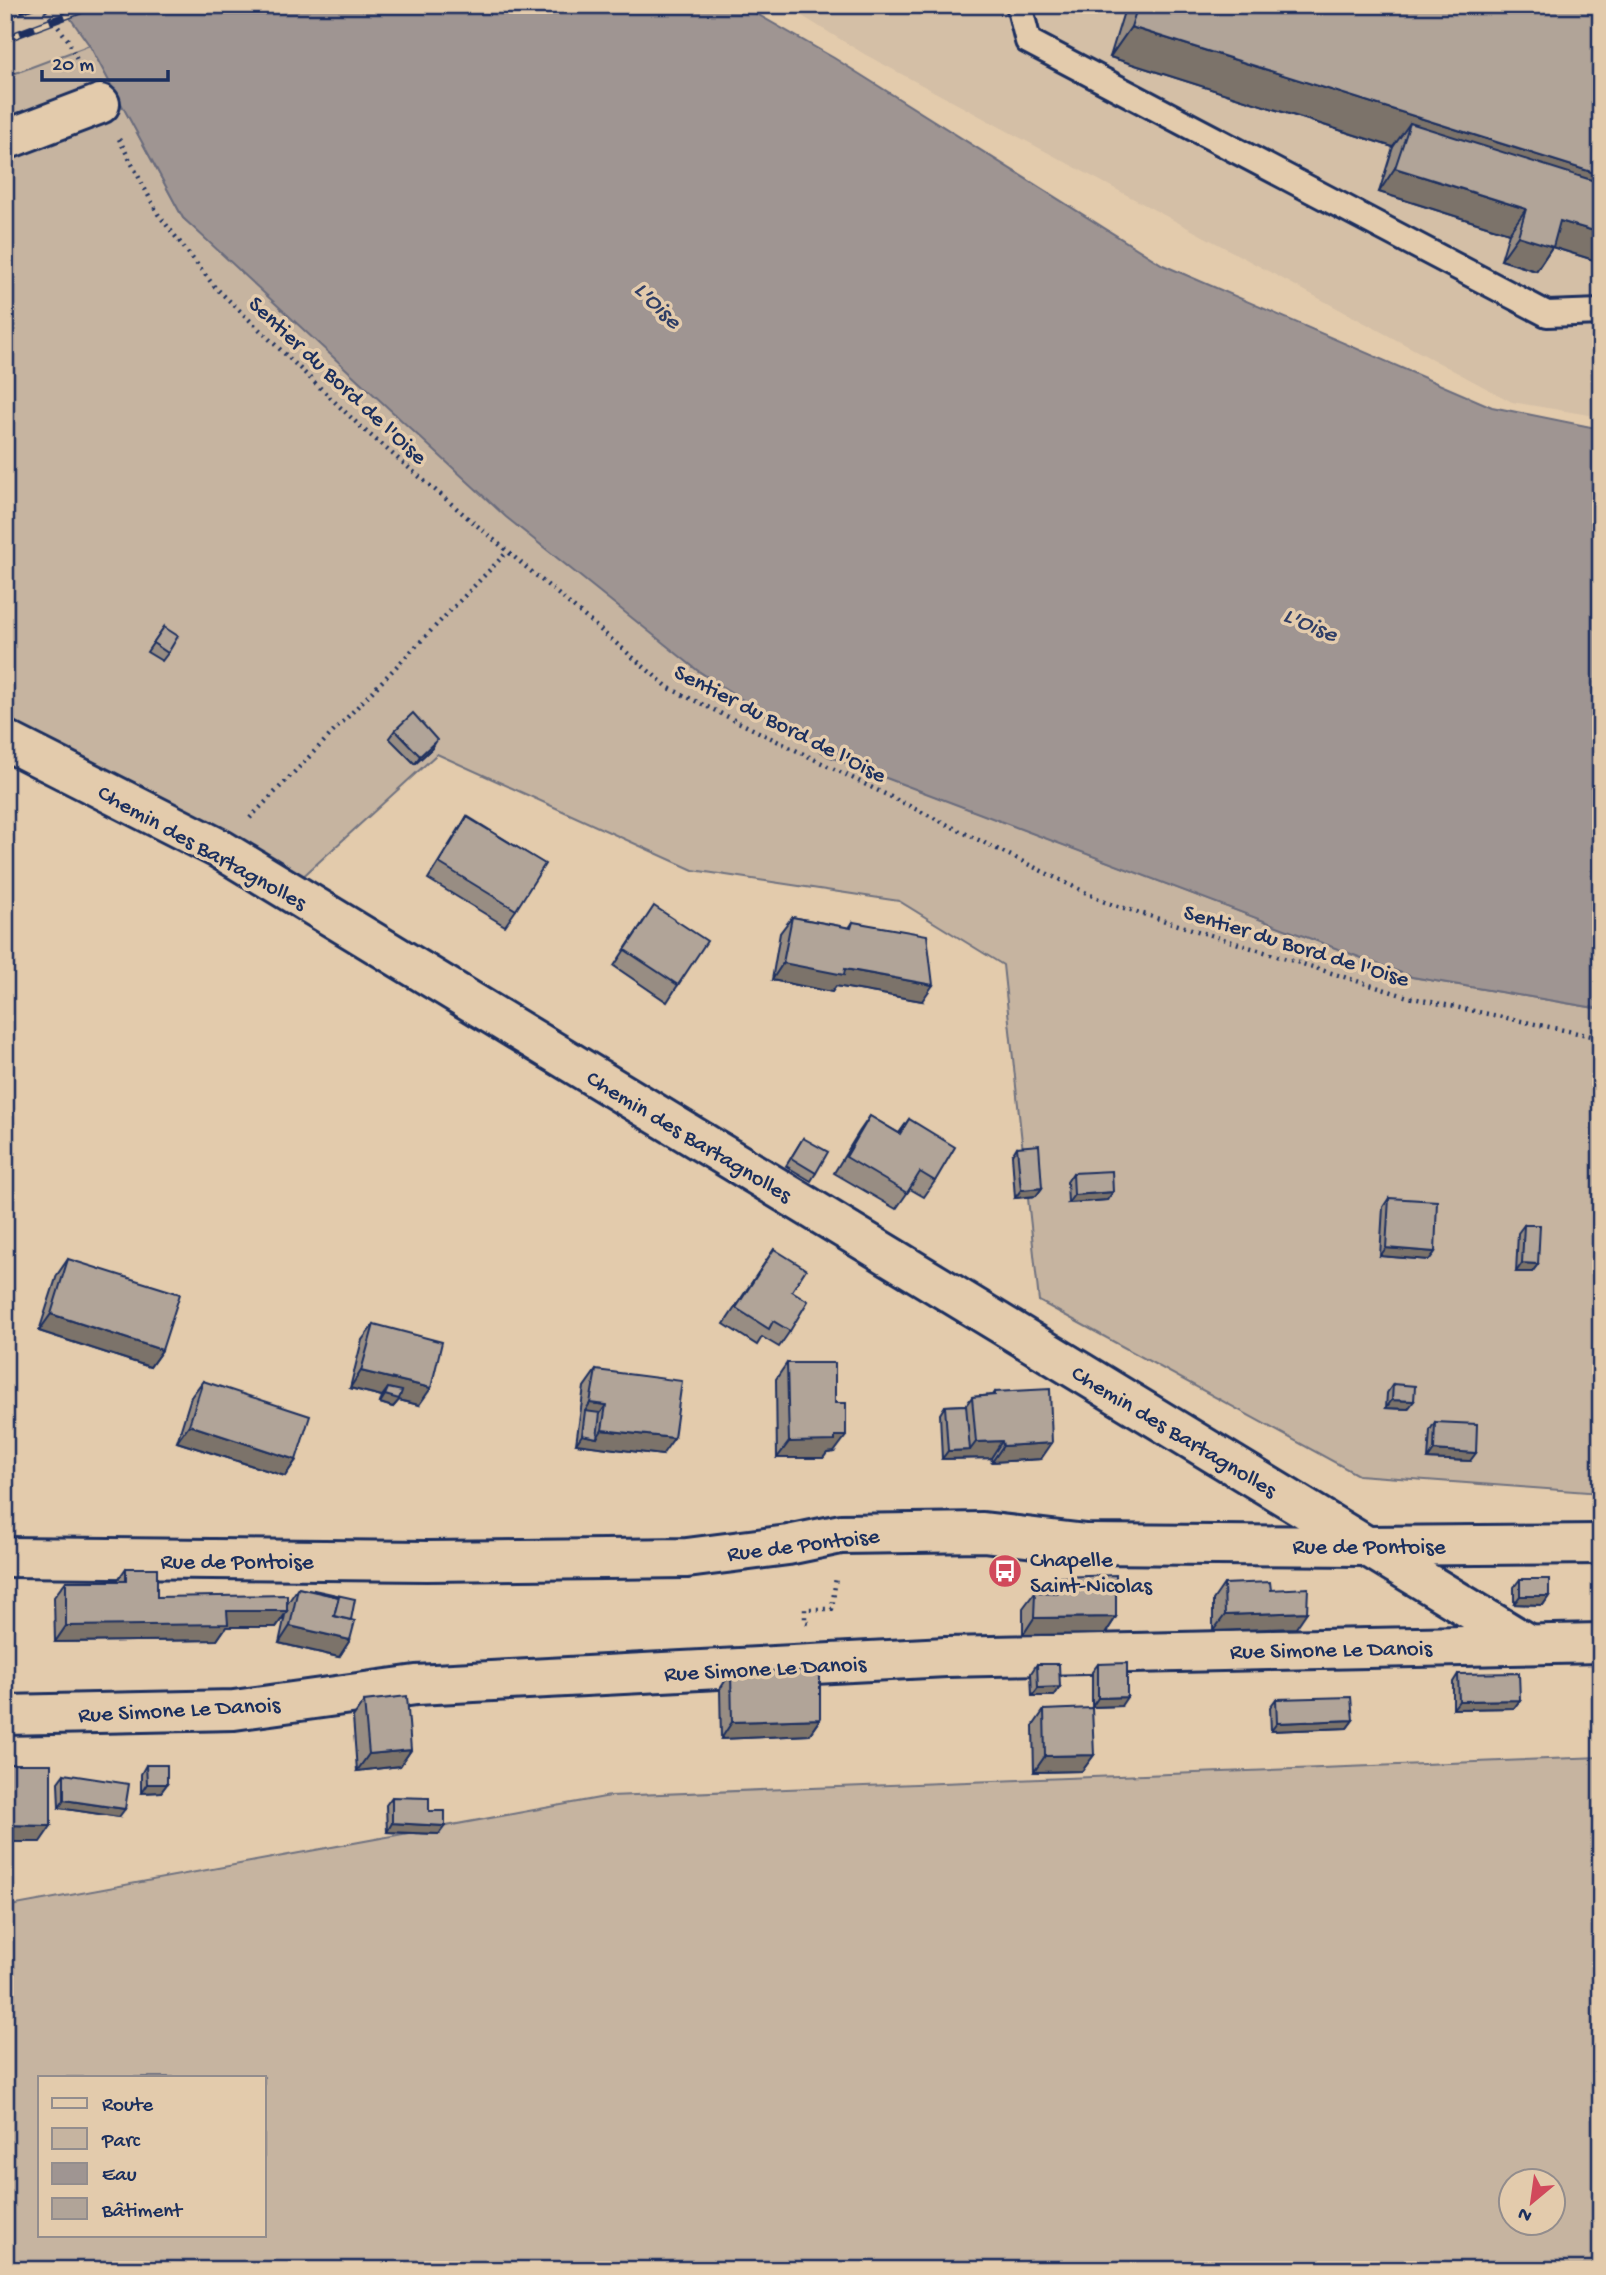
<svg xmlns="http://www.w3.org/2000/svg" width="1606" height="2275" font-family="'Gochi Hand',sans-serif">
<style>
.built{fill:#d4bfa6}
.green{fill:#c6b4a0;stroke:#70727f;stroke-width:2;fill-rule:evenodd}
.water{fill:#9f9592;stroke:#6a6c7d;stroke-width:2}
.lines{fill:none;stroke-linecap:round;stroke-linejoin:round}
.service-casing{stroke:#1b2f5e;stroke-width:30}
.minor-casing{stroke:#1b2f5e;stroke-width:44}
.secondary-casing{stroke:#1b2f5e;stroke-width:44}
.path{stroke:#1b2f5e;stroke-width:4.5;stroke-dasharray:2 5;stroke-linecap:butt}
.service{stroke:#e3cbac;stroke-width:24}
.minor{stroke:#e3cbac;stroke-width:38}
.secondary{stroke:#e3cbac;stroke-width:38}
.rail-casing{stroke:#1b2f5e;stroke-width:8}
.rail{stroke:#e3cbac;stroke-width:5;stroke-dasharray:16;stroke-linecap:butt}
.wall{fill:#988d83;stroke:#1b2f5e;stroke-width:2}
.shaded-wall{fill:#7c736a;stroke:#1b2f5e;stroke-width:2}
.building{fill:#b1a498;stroke:#1b2f5e;stroke-width:2}
.labels{text-anchor:middle;stroke-width:7;stroke-linejoin:round;paint-order:stroke}
.street-label{font-size:23px;fill:#1b2f5e;stroke:#e3cbac}
.poi-label{font-size:23px;fill:#1b2f5e;stroke:#e3cbac;text-anchor:start}
.water-label{font-size:24px;font-style:italic;fill:#2f3e66;stroke:#e3cbac}
</style>
<rect width="100%" height="100%" fill="#e3cbac"/>
<filter id="ink" filterUnits="userSpaceOnUse"><feTurbulence type="fractalNoise" baseFrequency=".0143" numOctaves="2"/><feDisplacementMap in="SourceGraphic" scale="14" xChannelSelector="R" yChannelSelector="G"/><feConvolveMatrix kernelMatrix="1 2 1 2 8 2 1 2 1" color-interpolation-filters="sRGB"/></filter>
<g filter="url(#ink)">
<g class="built">
<path d="M 5,5 L 61,5 L 90,45 L 5,77 Z"/>
<path d="M 784,5 L 1601,5 L 1601,417 L 1512,402 L 866,55 Z"/>
</g>
<g class="green">
<path d="M 90,45 L 183,218 L 697,670 L 827,755 L 1412,977 L 1601,1009 L 1601,1493 L 1358,1475 L 1039,1301 L 1003,965 L 899,901 L 693,870 L 437,754 L 298,881 L 5,726 L 5,77 Z"/>
<path d="M 1601,1757 L 1601,2270 L 5,2270 L 5,1907 L 610,1796 ZM 40,2077 L 264,2077 L 264,2235 L 40,2235 ZM 1512,2180 L 1554,2180 L 1554,2222 L 1512,2222 Z"/>
</g>
<path class="water" d="M 61,5 L 741,5 L 834,58 L 1163,265 L 1492,407 L 1601,429 L 1601,1009 L 1412,977 L 828,756 L 697,670 L 506,517 L 183,218 L 90,46 Z"/>
<g class="lines">
<g class="service-casing">
<path id="service" d="M 1019,5 L 1028,41 L 1547,314 L 1601,312"/>
</g>
<g class="minor-casing">
<g id="minor">
<path d="M 5,140 L 100,104"/>
<path d="M 5,740 L 220,849 L 1526,1643"/>
<path d="M 5,1715 L 234,1710 L 416,1685 L 946,1657 L 1601,1643"/>
</g>
</g>
<g class="secondary-casing">
<path id="secondary" d="M 5,1557 L 427,1561 L 687,1558 L 788,1545 L 841,1534 L 983,1532 L 1086,1544 L 1366,1546 L 1601,1544"/>
</g>
<g class="path">
<path d="M 41,5 L 69,41 L 81,70"/>
<path d="M 119,139 L 158,214 L 214,286 L 363,429 L 669,688 L 1105,902 L 1408,997 L 1601,1038"/>
<path d="M 250,818 L 507,552"/>
<path d="M 808,1623 L 805,1622 L 805,1609 L 832,1609 L 836,1577"/>
</g>
<use href="#service" class="service"/>
<use href="#minor" class="minor"/>
<use href="#secondary" class="secondary"/>
<g class="rail-casing">
<g id="rail">
<path d="M 5,16 L 34,5"/>
<path d="M 5,39 L 95,5"/>
</g>
</g>
<use href="#rail" class="rail"/>
</g>
<g class="wall">
<path d="M 1126,5 L 1601,5 L 1597,261 L 1552,247 L 1536,271 L 1501,260 L 1509,233 L 1379,192 L 1393,147 L 1110,57 Z"/>
<path d="M 164,627 L 168,653 L 162,661 L 147,652 Z"/>
<path d="M 395,730 L 432,748 L 415,764 L 389,738 Z"/>
<path d="M 467,816 L 516,910 L 505,926 L 428,879 Z"/>
<path d="M 792,917 L 849,928 L 853,922 L 922,1001 L 836,986 L 832,992 L 772,980 L 780,933 Z"/>
<path d="M 643,922 L 678,985 L 667,1002 L 614,966 Z"/>
<path d="M 870,1116 L 899,1133 L 909,1119 L 935,1181 L 924,1197 L 910,1189 L 896,1209 L 834,1173 L 859,1132 Z"/>
<path d="M 803,1138 L 816,1173 L 811,1181 L 786,1166 Z"/>
<path d="M 1017,1147 L 1042,1188 L 1036,1196 L 1015,1198 L 1012,1155 Z"/>
<path d="M 1073,1173 L 1107,1200 L 1068,1203 L 1067,1182 Z"/>
<path d="M 1389,1198 L 1435,1252 L 1429,1260 L 1380,1256 L 1383,1207 Z"/>
<path d="M 1524,1225 L 1538,1264 L 1532,1272 L 1516,1272 L 1518,1233 Z"/>
<path d="M 774,1249 L 792,1291 L 790,1331 L 779,1347 L 762,1337 L 757,1345 L 724,1324 Z"/>
<path d="M 68,1259 L 162,1350 L 150,1367 L 39,1331 L 57,1275 Z"/>
<path d="M 374,1324 L 419,1405 L 399,1400 L 393,1407 L 380,1403 L 382,1396 L 350,1388 L 362,1340 Z"/>
<path d="M 787,1363 L 834,1452 L 827,1453 L 823,1458 L 777,1458 L 776,1379 Z"/>
<path d="M 596,1370 L 662,1455 L 576,1444 L 584,1387 Z"/>
<path d="M 203,1381 L 296,1460 L 285,1476 L 177,1442 L 191,1397 Z"/>
<path d="M 1393,1384 L 1408,1409 L 1386,1408 L 1387,1393 Z"/>
<path d="M 995,1392 L 1041,1459 L 992,1462 L 991,1458 L 942,1459 L 940,1414 L 945,1406 L 966,1405 L 972,1397 L 993,1395 Z"/>
<path d="M 1435,1422 L 1470,1461 L 1428,1459 L 1430,1430 Z"/>
<path d="M 126,1568 L 157,1597 L 287,1604 L 298,1588 L 313,1591 L 314,1590 L 351,1620 L 350,1640 L 339,1657 L 279,1643 L 285,1615 L 276,1627 L 226,1627 L 217,1640 L 55,1642 L 54,1597 L 66,1581 L 117,1581 Z"/>
<path d="M 1059,1577 L 1116,1617 L 1105,1634 L 1023,1635 L 1023,1608 L 1035,1592 L 1048,1592 Z"/>
<path d="M 1520,1579 L 1549,1596 L 1543,1605 L 1514,1604 L 1514,1587 Z"/>
<path d="M 1224,1584 L 1271,1590 L 1296,1628 L 1213,1631 L 1213,1600 Z"/>
<path d="M 1037,1664 L 1060,1687 L 1054,1696 L 1032,1696 L 1031,1673 Z"/>
<path d="M 1098,1664 L 1121,1706 L 1092,1707 L 1092,1672 Z"/>
<path d="M 731,1672 L 820,1719 L 809,1735 L 721,1739 L 720,1689 Z"/>
<path d="M 1458,1674 L 1520,1700 L 1514,1708 L 1453,1709 L 1453,1682 Z"/>
<path d="M 1276,1699 L 1353,1720 L 1347,1728 L 1271,1731 L 1270,1707 Z"/>
<path d="M 364,1701 L 411,1750 L 400,1766 L 357,1771 L 353,1717 Z"/>
<path d="M 1044,1710 L 1094,1755 L 1082,1771 L 1034,1772 L 1033,1726 Z"/>
<path d="M 146,1765 L 167,1784 L 161,1792 L 141,1793 L 141,1774 Z"/>
<path d="M 64,1774 L 119,1817 L 59,1808 L 58,1782 Z"/>
<path d="M 392,1797 L 429,1811 L 439,1834 L 387,1832 L 386,1805 Z"/>
</g>
<g class="shaded-wall">
<path d="M 1131,27 L 1601,175 L 1601,212 L 1410,123 L 1393,147 L 1110,57 Z"/>
<path d="M 1395,168 L 1526,209 L 1509,233 L 1379,192 Z"/>
<path d="M 1560,221 L 1601,233 L 1601,256 L 1597,261 L 1552,247 L 1536,271 L 1501,260 L 1518,236 Z"/>
<path d="M 437,740 L 432,748 L 415,764 L 420,756 Z"/>
<path d="M 783,963 L 845,969 L 933,985 L 922,1001 L 836,986 L 832,992 L 772,980 Z"/>
<path d="M 1042,1188 L 1036,1196 L 1015,1198 L 1021,1190 Z"/>
<path d="M 1113,1192 L 1107,1200 L 1068,1203 L 1074,1195 Z"/>
<path d="M 1386,1248 L 1435,1252 L 1429,1260 L 1380,1256 Z"/>
<path d="M 1522,1263 L 1538,1264 L 1532,1272 L 1516,1272 Z"/>
<path d="M 51,1314 L 162,1350 L 150,1367 L 39,1331 Z"/>
<path d="M 361,1371 L 431,1388 L 419,1405 L 399,1400 L 393,1407 L 380,1403 L 385,1395 L 388,1388 L 382,1396 L 350,1388 Z"/>
<path d="M 1392,1400 L 1414,1401 L 1408,1409 L 1386,1408 Z"/>
<path d="M 590,1403 L 606,1405 L 595,1421 L 585,1411 Z"/>
<path d="M 189,1425 L 296,1460 L 285,1476 L 177,1442 Z"/>
<path d="M 602,1430 L 674,1438 L 662,1455 L 576,1444 L 582,1435 L 597,1438 Z"/>
<path d="M 835,1436 L 846,1436 L 834,1452 L 827,1453 L 823,1458 L 777,1458 L 789,1442 Z"/>
<path d="M 1002,1441 L 991,1458 L 942,1459 L 948,1451 L 970,1450 L 976,1442 Z"/>
<path d="M 1052,1443 L 1041,1459 L 992,1462 L 1003,1446 Z"/>
<path d="M 1434,1450 L 1476,1453 L 1470,1461 L 1428,1459 Z"/>
<path d="M 1520,1596 L 1549,1596 L 1543,1605 L 1514,1604 Z"/>
<path d="M 227,1611 L 287,1611 L 276,1627 L 226,1627 L 217,1640 L 55,1642 L 66,1626 Z"/>
<path d="M 1307,1612 L 1296,1628 L 1213,1631 L 1225,1615 Z"/>
<path d="M 1116,1617 L 1105,1634 L 1023,1635 L 1034,1618 Z"/>
<path d="M 290,1626 L 350,1640 L 339,1657 L 279,1643 Z"/>
<path d="M 1060,1687 L 1054,1696 L 1032,1696 L 1038,1688 Z"/>
<path d="M 1127,1697 L 1121,1706 L 1092,1707 L 1098,1698 Z"/>
<path d="M 1520,1700 L 1514,1708 L 1453,1709 L 1459,1701 Z"/>
<path d="M 820,1719 L 809,1735 L 721,1739 L 732,1722 Z"/>
<path d="M 1353,1720 L 1347,1728 L 1271,1731 L 1277,1723 Z"/>
<path d="M 411,1750 L 400,1766 L 357,1771 L 369,1754 Z"/>
<path d="M 1094,1755 L 1082,1771 L 1034,1772 L 1045,1756 Z"/>
<path d="M 147,1784 L 167,1784 L 161,1792 L 141,1793 Z"/>
<path d="M 64,1800 L 125,1809 L 119,1817 L 59,1808 Z"/>
<path d="M 392,1823 L 445,1826 L 439,1834 L 387,1832 Z"/>
<path d="M 5,1825 L 51,1826 L 40,1842 L 5,1842 Z"/>
</g>
<g class="building">
<path d="M 1138,5 L 1601,5 L 1601,175 L 1131,27 Z"/>
<path d="M 1410,123 L 1601,183 L 1601,233 L 1560,221 L 1553,247 L 1518,236 L 1526,209 L 1395,168 Z"/>
<path d="M 164,627 L 178,636 L 168,653 L 153,643 Z"/>
<path d="M 413,713 L 437,740 L 420,756 L 395,730 Z"/>
<path d="M 467,816 L 544,864 L 467,817 L 462,825 Z"/>
<path d="M 467,817 L 545,864 L 516,910 L 439,863 Z"/>
<path d="M 654,906 L 707,941 L 678,985 L 625,950 Z"/>
<path d="M 792,917 L 851,928 L 853,922 L 927,935 L 933,985 L 845,969 L 844,975 L 783,963 Z"/>
<path d="M 870,1116 L 900,1134 L 909,1119 L 955,1147 L 935,1181 L 920,1172 L 907,1193 L 846,1157 Z"/>
<path d="M 803,1138 L 828,1152 L 816,1173 L 791,1158 Z"/>
<path d="M 1039,1145 L 1042,1188 L 1021,1190 L 1017,1147 Z"/>
<path d="M 1112,1171 L 1113,1192 L 1074,1195 L 1073,1173 Z"/>
<path d="M 1389,1198 L 1437,1201 L 1435,1252 L 1386,1248 Z"/>
<path d="M 1524,1225 L 1540,1225 L 1538,1264 L 1522,1263 Z"/>
<path d="M 774,1249 L 806,1269 L 792,1291 L 808,1301 L 790,1331 L 773,1321 L 769,1329 L 736,1308 Z"/>
<path d="M 68,1259 L 180,1294 L 162,1350 L 51,1314 Z"/>
<path d="M 374,1324 L 442,1342 L 431,1388 L 361,1371 Z"/>
<path d="M 787,1363 L 835,1363 L 835,1403 L 846,1403 L 846,1436 L 835,1436 L 835,1441 L 789,1442 Z"/>
<path d="M 596,1370 L 682,1381 L 674,1438 L 602,1430 L 606,1405 L 590,1403 Z"/>
<path d="M 203,1381 L 310,1416 L 296,1460 L 189,1425 Z"/>
<path d="M 1393,1384 L 1415,1386 L 1414,1401 L 1392,1400 Z"/>
<path d="M 388,1388 L 402,1391 L 399,1399 L 385,1395 Z"/>
<path d="M 1050,1389 L 1052,1443 L 1003,1446 L 1002,1441 L 976,1442 L 972,1397 L 995,1395 L 995,1392 Z"/>
<path d="M 966,1405 L 970,1450 L 948,1451 L 945,1406 Z"/>
<path d="M 585,1411 L 600,1413 L 597,1438 L 582,1435 Z"/>
<path d="M 1435,1422 L 1477,1424 L 1476,1453 L 1434,1450 Z"/>
<path d="M 126,1568 L 157,1568 L 157,1597 L 287,1595 L 287,1611 L 227,1611 L 228,1624 L 66,1626 L 66,1581 L 126,1581 Z"/>
<path d="M 1116,1575 L 1116,1617 L 1034,1618 L 1035,1592 L 1059,1593 L 1059,1577 Z"/>
<rect x="1520" y="1579" width="29" height="17"/>
<path d="M 1270,1582 L 1271,1590 L 1308,1588 L 1307,1612 L 1225,1615 L 1224,1584 Z"/>
<path d="M 298,1588 L 339,1597 L 334,1616 L 355,1621 L 350,1640 L 290,1626 Z"/>
<path d="M 314,1590 L 355,1599 L 351,1620 L 334,1616 L 339,1597 L 314,1591 Z"/>
<path d="M 1127,1663 L 1127,1697 L 1098,1698 L 1098,1664 Z"/>
<path d="M 1037,1664 L 1059,1664 L 1060,1687 L 1038,1688 Z"/>
<path d="M 820,1669 L 820,1719 L 732,1722 L 731,1672 Z"/>
<path d="M 1519,1673 L 1520,1700 L 1459,1701 L 1458,1674 Z"/>
<path d="M 407,1696 L 411,1750 L 369,1754 L 364,1701 Z"/>
<path d="M 1351,1697 L 1353,1720 L 1277,1723 L 1276,1699 Z"/>
<path d="M 1092,1708 L 1094,1755 L 1045,1756 L 1044,1710 Z"/>
<path d="M 5,1764 L 51,1764 L 51,1826 L 5,1825 Z"/>
<path d="M 146,1765 L 167,1765 L 167,1784 L 147,1784 Z"/>
<path d="M 64,1774 L 129,1784 L 125,1809 L 64,1800 Z"/>
<path d="M 392,1797 L 429,1798 L 429,1811 L 445,1811 L 445,1826 L 392,1823 Z"/>
</g>
</g>
<defs>
<g id="bus-disc" transform="scale(1.75)"><circle r="9.5" fill="#d1495b" stroke="#e3cbac"/><path d="M-5-6H5V4H4V6H2V4H-2V6H-4V4H-5ZM-3.5-4V0h7V-4ZM-3.5 1.2v1.5H-2V1.2ZM2 1.2v1.5H3.5V1.2Z" fill="#fff"/></g>
</defs>
<g fill-rule="evenodd">
<use href="#bus-disc" x="1005" y="1571"/>
</g>
<g class="labels">
<g class="street-label">
<text transform="translate(339 379) rotate(43)" y="8">Sentier du Bord de l'Oise</text>
<text transform="translate(781 722) rotate(27)" y="8">Sentier du Bord de l'Oise</text>
<text transform="translate(203 846) rotate(29)" y="8">Chemin des Bartagnolles</text>
<text transform="translate(1297 944) rotate(17)" y="8">Sentier du Bord de l'Oise</text>
<text transform="translate(690 1135) rotate(31)" y="8">Chemin des Bartagnolles</text>
<text transform="translate(1175 1430) rotate(31)" y="8">Chemin des Bartagnolles</text>
<text transform="translate(803 1543) rotate(-7)" y="8">Rue de Pontoise</text>
<text x="1369" y="1553">Rue de Pontoise</text>
<text x="237" y="1568">Rue de Pontoise</text>
<text transform="translate(1331 1648) rotate(-1)" y="8">Rue Simone Le Danois</text>
<text transform="translate(765 1667) rotate(-3)" y="8">Rue Simone Le Danois</text>
<text transform="translate(179 1708) rotate(-3)" y="8">Rue Simone Le Danois</text>
</g>
<g class="poi-label">
<text x="1030" y="1566">Chapelle<tspan x="1030" dy="26">Saint-Nicolas</tspan></text>
</g>
<g class="water-label">
<text transform="translate(659 304) rotate(45)" y="8">L'Oise</text>
<text transform="translate(1311 623) rotate(23)" y="8">L'Oise</text>
</g>
</g>
<rect width="1606" height="2275" fill="none" stroke="#e3cbac" stroke-width="28"/>
<rect x="14" y="14" width="1578" height="2247" fill="none" stroke="#1b2f5e" stroke-width="2.5" filter="url(#ink)"/>
<rect x="38" y="2076" width="228" height="161" fill="#e3cbac" stroke="#938d8d" stroke-width="2"/>
<rect x="52" y="2098" width="35" height="10" fill="#e3cbac" stroke="#938d8d" stroke-width="2"/>
<text x="102" y="2110" font-size="21" fill="#1b2f5e">Route</text>
<rect x="52" y="2128" width="35" height="21" fill="#c6b4a0" stroke="#938d8d" stroke-width="2"/>
<text x="102" y="2146" font-size="21" fill="#1b2f5e">Parc</text>
<rect x="52" y="2163" width="35" height="21" fill="#9f9592" stroke="#938d8d" stroke-width="2"/>
<text x="102" y="2180" font-size="21" fill="#1b2f5e">Eau</text>
<rect x="52" y="2198" width="35" height="21" fill="#b1a498" stroke="#938d8d" stroke-width="2"/>
<text x="102" y="2216" font-size="21" fill="#1b2f5e">Bâtiment</text>
<g transform="translate(1532 2202) rotate(209)"><circle r="33" fill="#e3cbac" stroke="#938d8d" stroke-width="2"/>
<path d="M0-5L12 26L0 18L-12 26Z" fill="#d1495b"/>
<text y="-10" font-size="19" font-weight="bold" text-anchor="middle" fill="#1b2f5e">N</text>
</g>
<path d="M42 70v10h126v-10" fill="none" stroke="#1b2f5e" stroke-width="3.5"/>
<text x="52" y="70" font-size="21" fill="#1b2f5e" stroke="#e3cbac" stroke-width="5" paint-order="stroke">20 m</text>
</svg>
